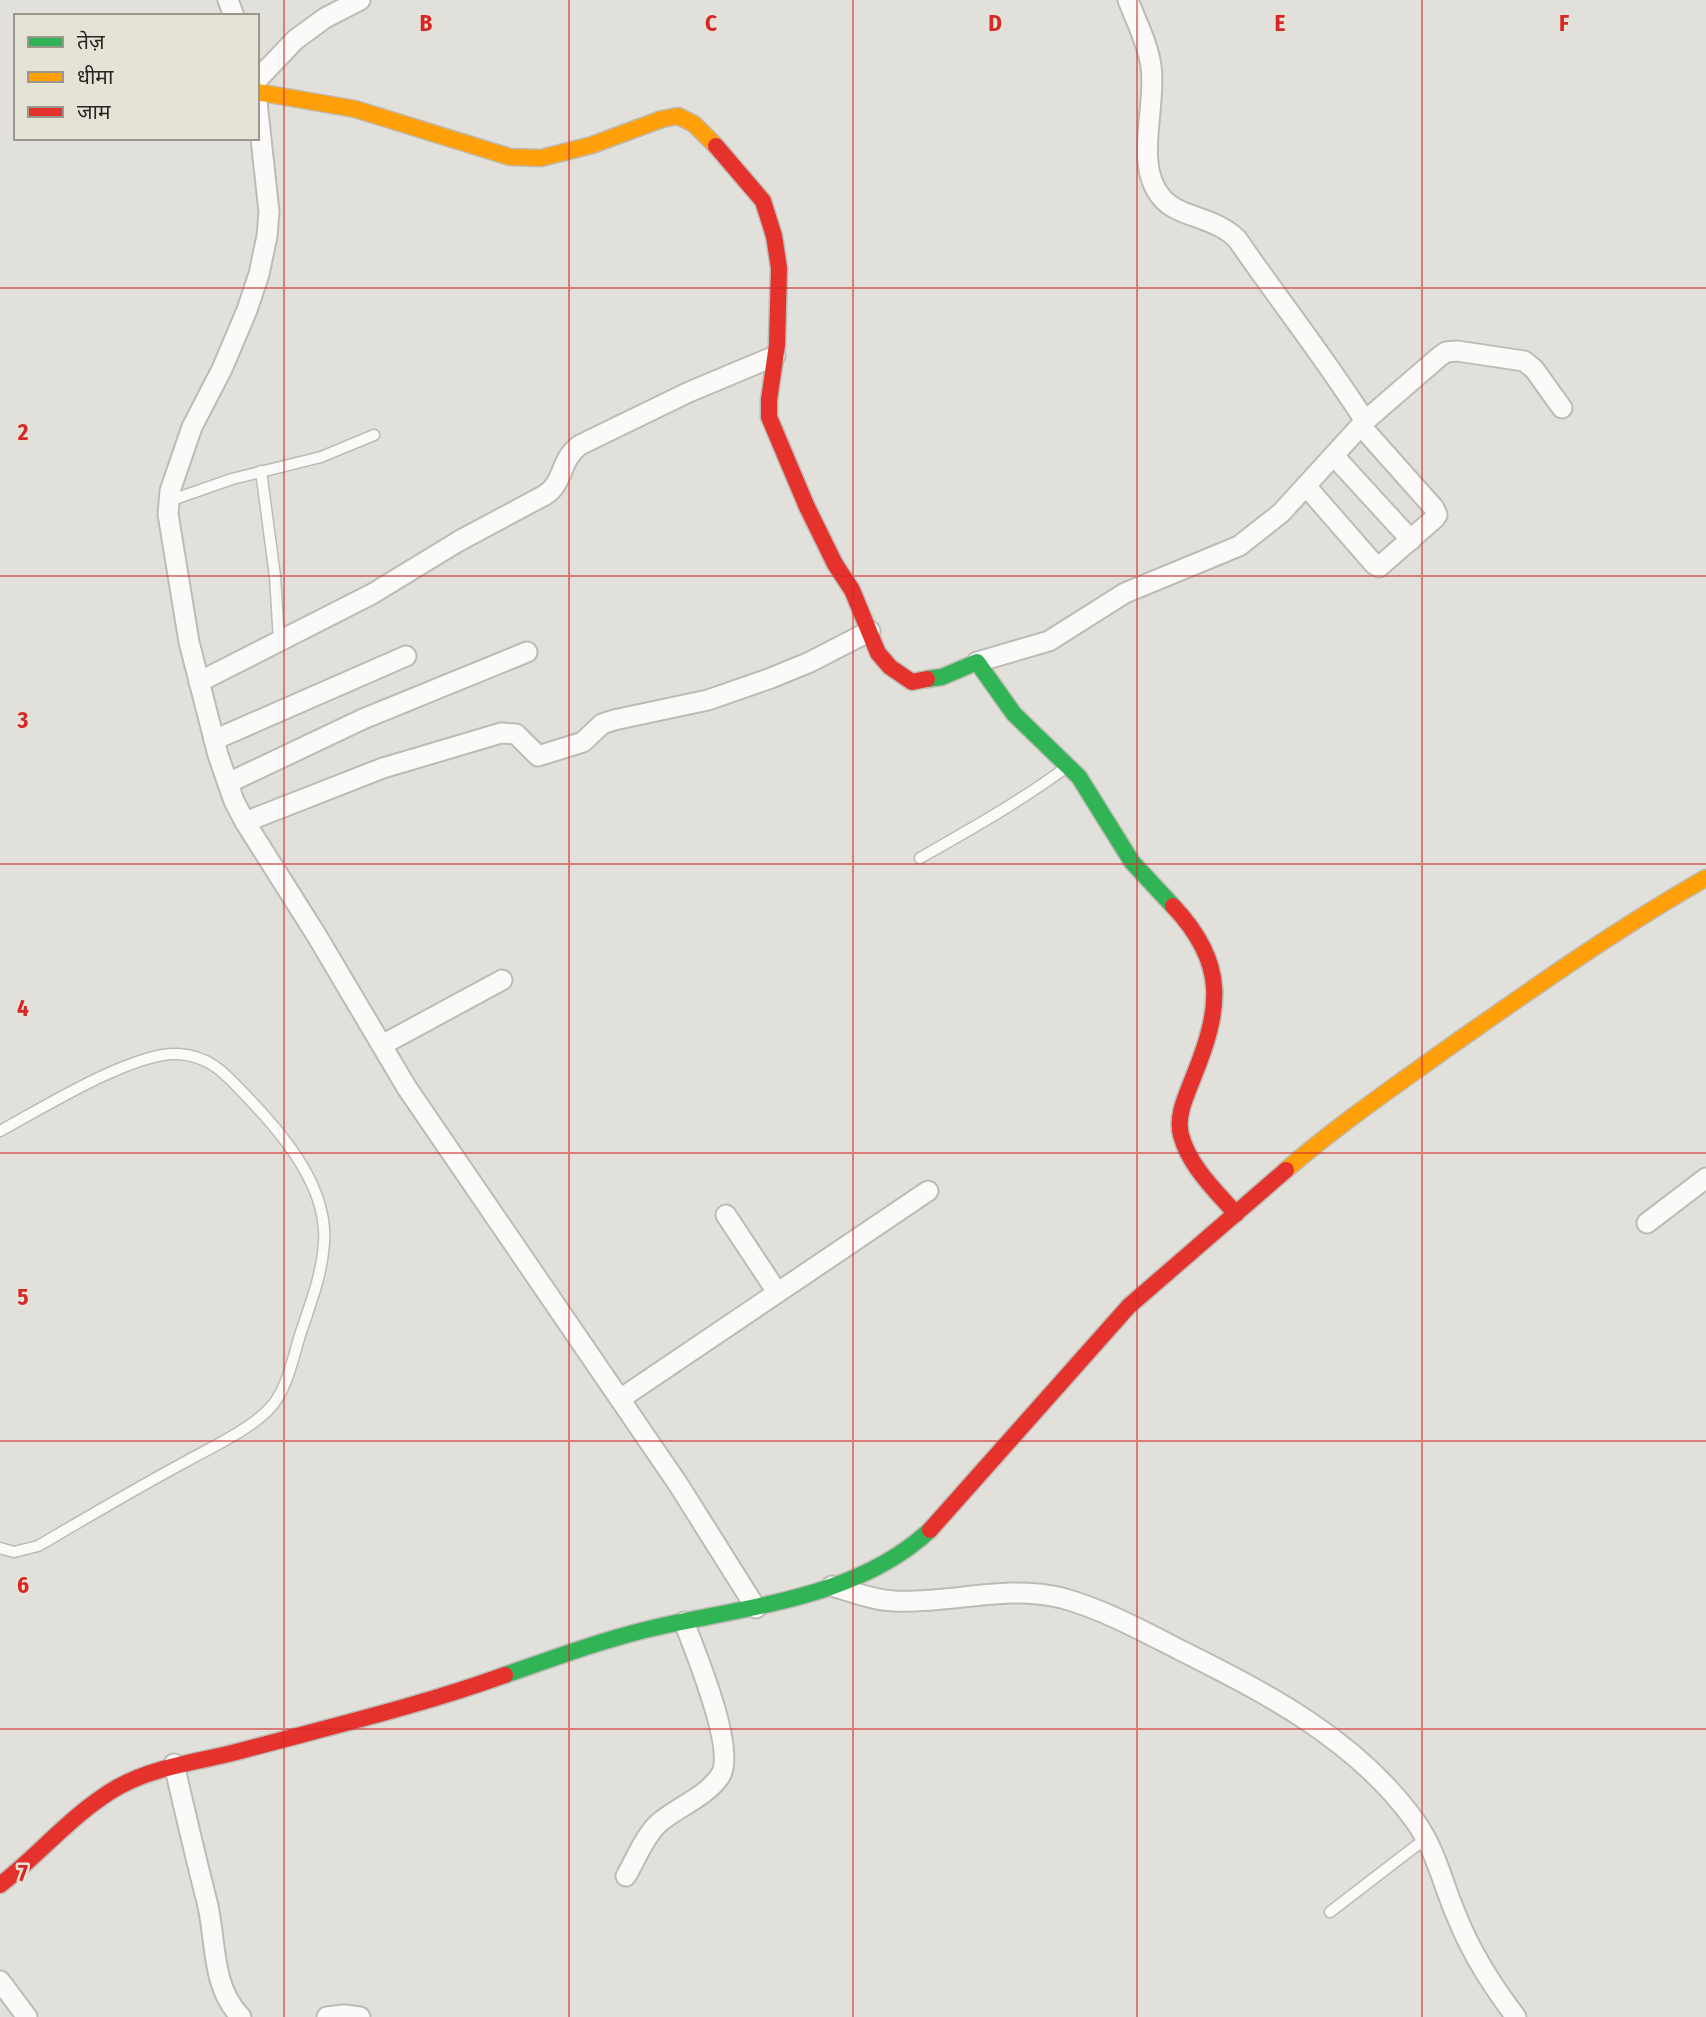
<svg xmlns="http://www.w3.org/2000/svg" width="1706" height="2017" font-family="'Fira Sans Condensed','Noto Sans Devanagari',sans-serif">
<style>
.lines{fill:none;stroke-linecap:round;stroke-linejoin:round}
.lane-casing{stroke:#bdbbb6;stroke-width:13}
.street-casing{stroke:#bdbbb6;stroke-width:23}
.fast-casing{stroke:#bdbbb6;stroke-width:19}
.slow-casing{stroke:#bdbbb6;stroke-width:19}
.jam-casing{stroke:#bdbbb6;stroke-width:19}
.lane{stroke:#fbfaf9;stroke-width:10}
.street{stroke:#fbfaf9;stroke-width:19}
.fast{stroke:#30b455;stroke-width:16}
.slow{stroke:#ff9f0a;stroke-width:16}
.jam{stroke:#e5322d;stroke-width:16}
.grid{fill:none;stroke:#d62828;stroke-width:2;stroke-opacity:0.55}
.grid-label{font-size:23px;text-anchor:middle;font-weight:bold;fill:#d62828;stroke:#e5e2d6;stroke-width:5;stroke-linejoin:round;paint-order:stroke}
</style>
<rect width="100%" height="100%" fill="#e2e0da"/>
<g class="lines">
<g class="lane-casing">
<g id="lane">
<path d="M 261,471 L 275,576 L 279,641"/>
<path d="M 169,501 L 232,479 L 321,457 L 374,435"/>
<path d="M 920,858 C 971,829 1021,801 1068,766"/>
<path d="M 0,1131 C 41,1109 134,1051 178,1054 C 213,1056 228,1077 251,1101 C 286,1138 328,1189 324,1243 C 322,1275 310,1305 300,1335 C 293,1358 287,1390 270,1408 C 251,1429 210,1448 185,1462 C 135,1489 86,1518 38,1546 L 14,1552 L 0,1548"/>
<path d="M 1330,1912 L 1425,1839"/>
</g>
</g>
<g class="street-casing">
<g id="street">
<path d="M 228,0 L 234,16"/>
<path d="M 257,80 L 295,40 L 325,18 L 360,0"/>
<path d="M 257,102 L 269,212 L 267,236 L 259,274 L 247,310 L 222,369 L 192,427 L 170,491 L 168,514 L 189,642 L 218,755 L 234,801 L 245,822 L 317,936 L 407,1088 L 678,1484 L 756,1608"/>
<path d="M 1365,421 L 1439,357 L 1446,352 L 1457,351 L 1524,361 L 1534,369 L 1562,408"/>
<path d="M 1334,456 L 1411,540"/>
<path d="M 1306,486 L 1374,564 L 1379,567 L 1435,518 L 1437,515 L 1434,508 L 1361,426"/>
<path d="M 977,662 L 1049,641 L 1125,593 L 1239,546 L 1281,513 L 1365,421 C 1325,358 1279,300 1237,239 C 1214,216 1179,218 1162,198 C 1133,165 1157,107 1151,66 C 1148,44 1136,21 1128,0"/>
<path d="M 199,682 L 372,594 L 459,541 L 545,495 C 565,482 559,460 580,445 L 689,392 L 775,356"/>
<path d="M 214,740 L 406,656"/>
<path d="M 228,783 L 363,719 L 527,652"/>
<path d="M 245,822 L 383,768 L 501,733 L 516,734 L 538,756 L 583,742 L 602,724 L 614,720 L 708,700 L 771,678 L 810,662 L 870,631"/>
<path d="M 382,1045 L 502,980"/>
<path d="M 726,1215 L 777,1292"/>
<path d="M 1647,1223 L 1706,1178"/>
<path d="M 620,1399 L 928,1191"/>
<path d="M 832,1586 C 852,1592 873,1600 894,1601 C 951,1604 1005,1584 1062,1598 C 1102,1609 1141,1630 1178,1649 C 1266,1693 1356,1739 1415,1821 C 1436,1850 1443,1885 1457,1917 C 1471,1952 1493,1987 1516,2017"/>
<path d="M 174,1764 C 185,1812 196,1859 208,1906 C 216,1943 212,1988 241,2017"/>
<path d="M 626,1876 C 636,1859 645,1835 660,1822 C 679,1806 706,1797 720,1776 C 737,1751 695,1651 684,1622"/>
<path d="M 0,1981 L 27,2017"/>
<path d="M 327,2017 L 344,2015 L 360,2017"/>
</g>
</g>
<g class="fast-casing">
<g id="fast">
<path d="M 927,679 L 942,677 L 977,662 L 1014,714 L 1079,777 L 1132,862 L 1173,906"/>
<path d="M 505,1675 C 554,1658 602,1640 653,1628 C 747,1606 856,1599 930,1530"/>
</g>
</g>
<g class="slow-casing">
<g id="slow">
<path d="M 257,92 L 355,109 L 510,157 L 541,158 L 592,145 L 662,119 L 678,116 L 694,124 L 716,146"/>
<path d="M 1286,1170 C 1338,1125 1395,1086 1452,1045 C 1535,987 1618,928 1706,878"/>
</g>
</g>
<g class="jam-casing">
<g id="jam">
<path d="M 716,146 L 763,201 L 774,236 L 779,268 L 777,345 L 769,400 L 769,417 L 807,507 L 835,564 L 852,590 L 878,653 L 890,667 L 912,682 L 927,679"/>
<path d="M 1173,906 C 1228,964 1221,1009 1193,1078 C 1186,1096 1176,1116 1181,1135 C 1189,1166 1216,1191 1236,1214"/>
<path d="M 930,1530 L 1129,1306 L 1286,1170"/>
<path d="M 0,1885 C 40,1854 74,1812 118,1787 C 156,1766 199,1762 240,1751 C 329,1727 419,1706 505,1675"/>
</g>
</g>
<use href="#lane" class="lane"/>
<use href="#street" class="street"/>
<use href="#fast" class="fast"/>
<use href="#slow" class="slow"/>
<use href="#jam" class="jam"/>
</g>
<path class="grid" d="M 284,0 L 284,2017M 569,0 L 569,2017M 853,0 L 853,2017M 1137,0 L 1137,2017M 1422,0 L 1422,2017M 0,288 L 1706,288M 0,576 L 1706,576M 0,864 L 1706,864M 0,1153 L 1706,1153M 0,1441 L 1706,1441M 0,1729 L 1706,1729"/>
<g class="grid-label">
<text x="426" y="31">B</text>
<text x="711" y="31">C</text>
<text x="995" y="31">D</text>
<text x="1280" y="31">E</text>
<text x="1564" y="31">F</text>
<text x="23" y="440">2</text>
<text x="23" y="728">3</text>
<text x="23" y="1016">4</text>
<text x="23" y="1305">5</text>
<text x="23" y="1593">6</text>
<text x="23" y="1881">7</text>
</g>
<rect x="14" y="14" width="245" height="126" fill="#e5e2d6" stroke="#99978e" stroke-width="2"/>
<rect x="28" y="37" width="35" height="10" fill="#30b455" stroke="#99978e" stroke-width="2"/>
<text x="77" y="49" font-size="21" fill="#282622">तेज़</text>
<rect x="28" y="72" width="35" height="10" fill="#ff9f0a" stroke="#99978e" stroke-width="2"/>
<text x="77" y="84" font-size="21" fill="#282622">धीमा</text>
<rect x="28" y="107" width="35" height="10" fill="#e5322d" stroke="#99978e" stroke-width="2"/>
<text x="77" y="119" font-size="21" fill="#282622">जाम</text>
</svg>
